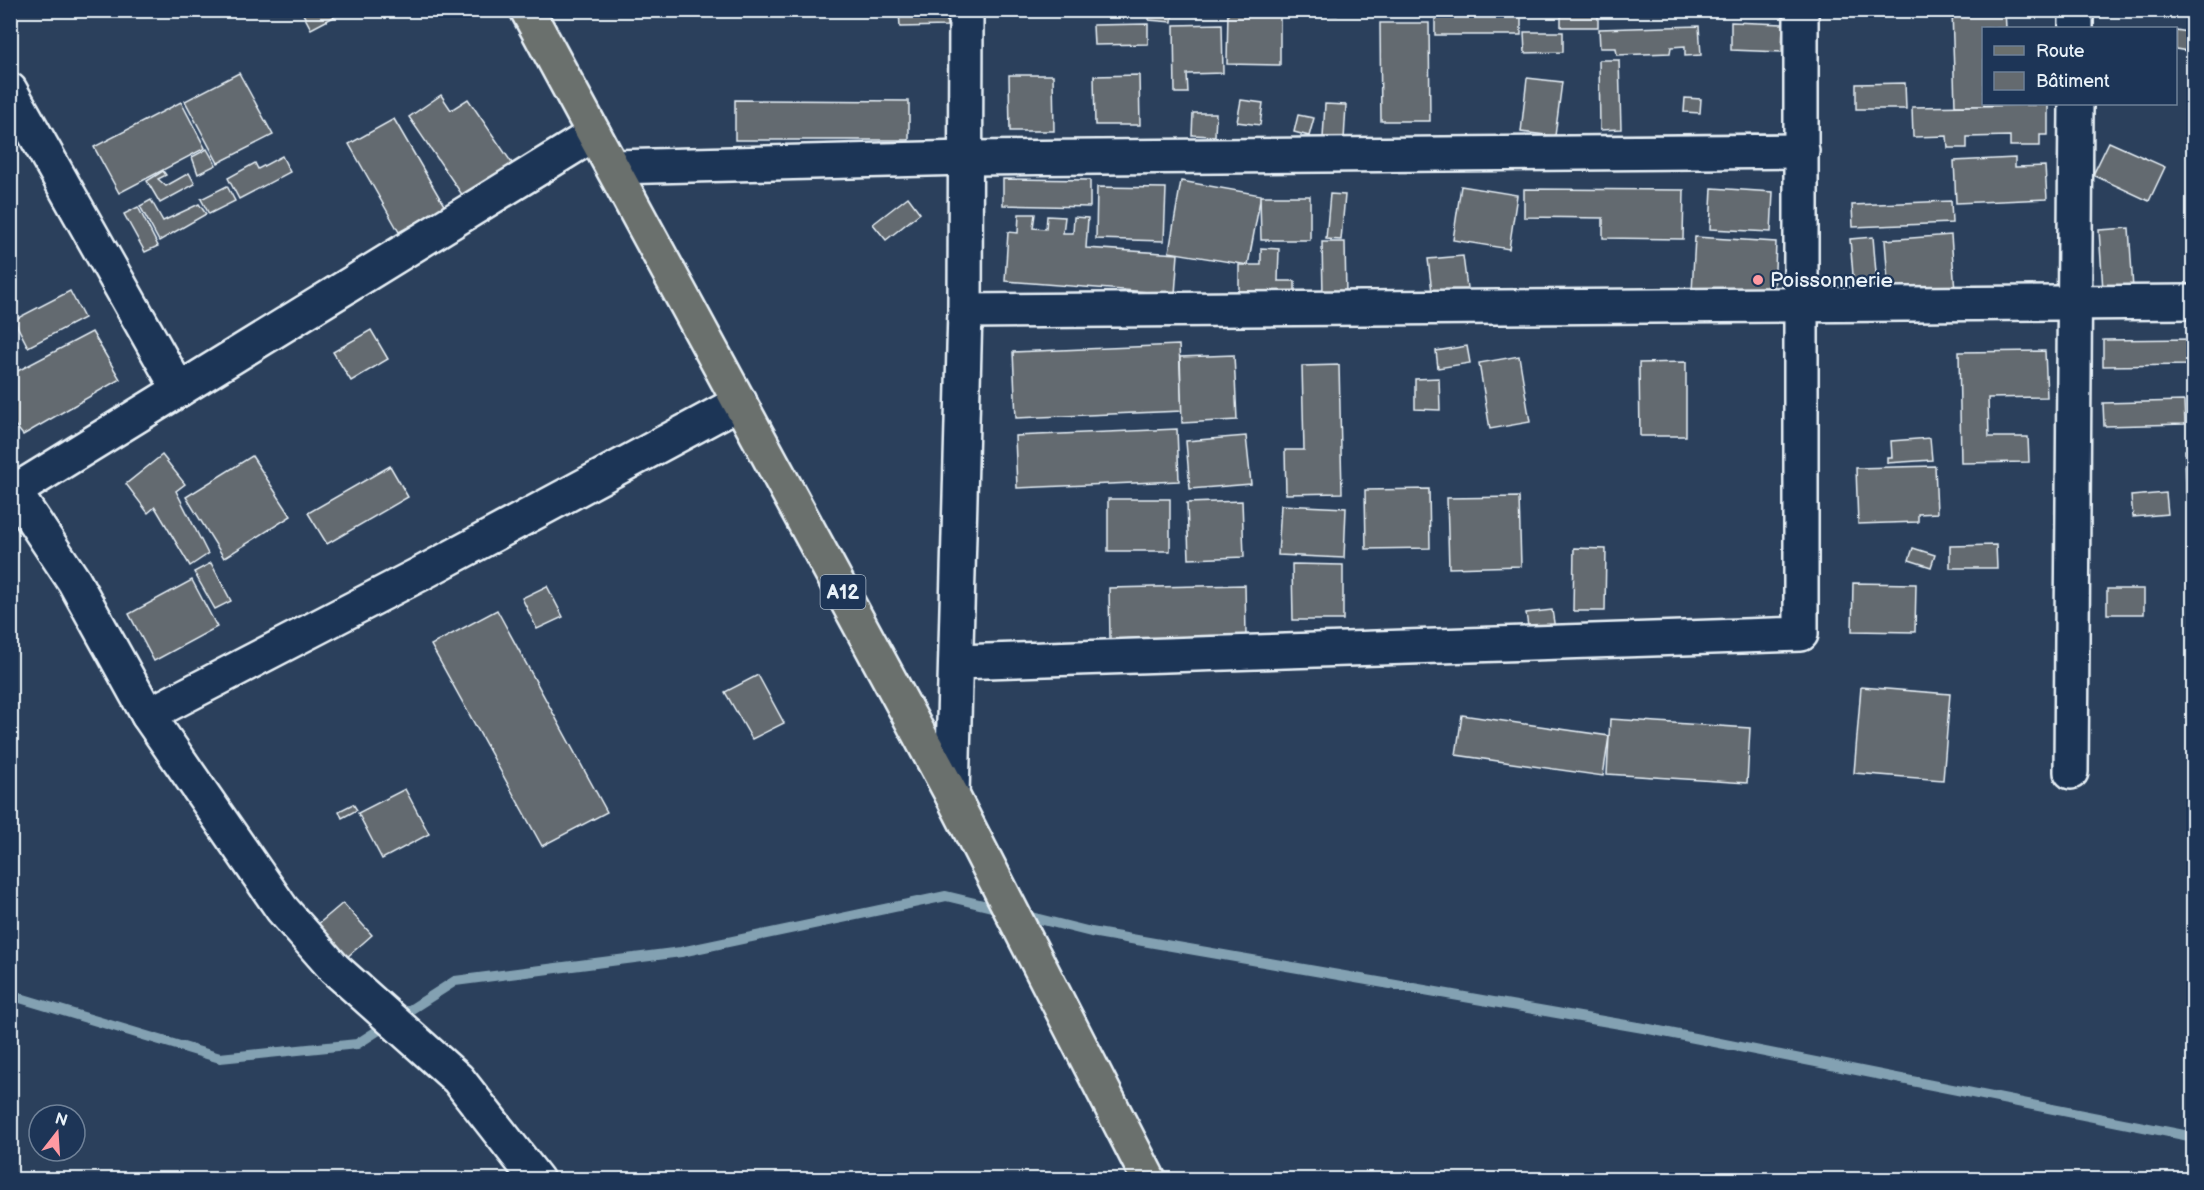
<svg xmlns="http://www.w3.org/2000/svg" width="2204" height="1190" font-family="'Balsamiq Sans',sans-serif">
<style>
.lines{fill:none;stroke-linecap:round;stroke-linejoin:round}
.stream{stroke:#83a1b2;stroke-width:10}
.building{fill:#646a6f;stroke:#e8f1f8;stroke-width:1.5}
.minor-casing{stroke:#e8f1f8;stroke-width:38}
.major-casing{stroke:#e8f1f8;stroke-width:38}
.minor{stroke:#1d3557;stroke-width:33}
.major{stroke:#6b706d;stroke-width:33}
.poi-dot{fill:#ff9aa2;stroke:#1d3557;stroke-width:2}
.labels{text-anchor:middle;stroke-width:4.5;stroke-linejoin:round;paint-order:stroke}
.shield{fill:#1d3557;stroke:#abb9c8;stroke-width:1.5}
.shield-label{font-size:20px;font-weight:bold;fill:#e8f1f8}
.poi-label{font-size:21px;fill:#e8f1f8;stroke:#1d3557;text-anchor:start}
</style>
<rect width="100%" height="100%" fill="#2b405c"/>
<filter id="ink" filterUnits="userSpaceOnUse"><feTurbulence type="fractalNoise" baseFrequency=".0167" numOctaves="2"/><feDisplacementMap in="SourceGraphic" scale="12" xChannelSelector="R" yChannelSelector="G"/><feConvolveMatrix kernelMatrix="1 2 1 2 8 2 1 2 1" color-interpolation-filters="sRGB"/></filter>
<g filter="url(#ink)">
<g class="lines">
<g class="stream">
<path d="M 1019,914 L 1091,932 L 1649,1029 L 2194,1137"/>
<path d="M 10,995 L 220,1058 L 357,1044 L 455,981 L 681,952 L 946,896 L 1004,910"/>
</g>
</g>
<g class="building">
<path d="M 301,10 L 347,10 L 311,29 Z"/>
<path d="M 899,10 L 946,10 L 947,26 L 900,27 Z"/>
<path d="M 1150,10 L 1173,10 L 1172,22 L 1149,20 Z"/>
<path d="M 1228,10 L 1337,10 L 1337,15 L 1280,14 L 1280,65 L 1227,64 Z"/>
<path d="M 1378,10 L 1432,10 L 1432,15 L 1378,16 Z"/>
<path d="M 1456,10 L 1521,10 L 1521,35 L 1435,35 L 1435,17 L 1456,17 Z"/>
<rect x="1561" y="10" width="37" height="17"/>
<path d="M 1952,10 L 2005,10 L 2006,28 L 1984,28 L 1984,104 L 2009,104 L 2009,106 L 1955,106 Z"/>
<path d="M 1731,22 L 1783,24 L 1782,52 L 1731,50 Z"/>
<path d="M 1380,23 L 1429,23 L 1430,121 L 1381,121 Z"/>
<path d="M 1148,24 L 1148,44 L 1094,45 L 1093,25 Z"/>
<path d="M 1222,24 L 1223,73 L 1187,74 L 1188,93 L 1175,93 L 1174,25 Z"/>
<path d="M 1699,26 L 1701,55 L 1685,56 L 1685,46 L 1671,47 L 1670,53 L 1617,55 L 1616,48 L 1600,48 L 1599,29 Z"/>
<path d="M 2176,30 L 2194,33 L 2194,52 L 2176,49 Z"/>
<path d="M 1524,32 L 1563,32 L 1563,52 L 1525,53 Z"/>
<path d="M 1599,60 L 1619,60 L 1621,129 L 1600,130 Z"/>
<path d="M 239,73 L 273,135 L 218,163 L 185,101 Z"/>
<path d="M 1009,75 L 1053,75 L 1054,131 L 1010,131 Z"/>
<path d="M 1139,75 L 1140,125 L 1095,125 L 1094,76 Z"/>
<path d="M 1527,78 L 1562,82 L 1555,136 L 1521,132 Z"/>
<path d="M 1905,83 L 1906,109 L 1856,109 L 1856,84 Z"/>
<path d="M 441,95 L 451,110 L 468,99 L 514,166 L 465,199 L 409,117 Z"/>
<path d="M 1685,98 L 1701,99 L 1700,113 L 1684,112 Z"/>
<path d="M 735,100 L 909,101 L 909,140 L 735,140 Z"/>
<path d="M 1241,100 L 1263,103 L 1260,125 L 1237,122 Z"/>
<path d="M 181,102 L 205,148 L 119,193 L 94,147 Z"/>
<path d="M 1325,104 L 1346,105 L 1344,140 L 1323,138 Z"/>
<path d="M 2048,105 L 2048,135 L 2040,135 L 2040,146 L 2010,146 L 2010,136 L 1967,137 L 1967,148 L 1948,148 L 1947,136 L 1913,137 L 1912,107 Z"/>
<path d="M 1193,113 L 1216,113 L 1215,136 L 1192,135 Z"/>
<path d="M 1298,115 L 1314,118 L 1309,136 L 1294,132 Z"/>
<path d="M 394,119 L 445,207 L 399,232 L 349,144 Z"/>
<path d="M 2109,142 L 2165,167 L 2149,201 L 2093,175 Z"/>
<path d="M 207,149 L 216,165 L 198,174 L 192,157 Z"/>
<path d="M 282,156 L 290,172 L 239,199 L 228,178 L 255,163 L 258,169 Z"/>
<path d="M 2015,158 L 2015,167 L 2045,166 L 2047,199 L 1956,203 L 1954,161 Z"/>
<path d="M 163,171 L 166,175 L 158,179 L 166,186 L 189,173 L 195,184 L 160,203 L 147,181 Z"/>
<path d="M 1003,179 L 1090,180 L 1090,207 L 1003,205 Z"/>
<path d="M 1181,181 L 1261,195 L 1248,265 L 1169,252 Z"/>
<path d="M 227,186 L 235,201 L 209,214 L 201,199 Z"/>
<path d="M 1461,186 L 1517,195 L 1509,249 L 1453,240 Z"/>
<path d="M 1097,187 L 1166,188 L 1164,241 L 1096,239 Z"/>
<path d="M 1712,188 L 1773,192 L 1771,232 L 1710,229 Z"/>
<path d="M 1524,189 L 1684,190 L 1683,239 L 1603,238 L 1603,218 L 1524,217 Z"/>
<path d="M 1330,194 L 1345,195 L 1341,240 L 1326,239 Z"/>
<path d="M 1260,196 L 1310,196 L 1310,240 L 1261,240 Z"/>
<path d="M 908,197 L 920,213 L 886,240 L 873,224 Z"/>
<path d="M 151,200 L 163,221 L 199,204 L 206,214 L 159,241 L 140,206 Z"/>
<path d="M 1951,201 L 1952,223 L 1853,227 L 1852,205 Z"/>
<path d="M 138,207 L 158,246 L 145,252 L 124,214 Z"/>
<path d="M 1019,214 L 1035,214 L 1033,228 L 1046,229 L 1047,216 L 1065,217 L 1063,233 L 1073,233 L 1074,217 L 1088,218 L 1086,248 L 1178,254 L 1175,294 L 1005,281 L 1008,232 L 1018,233 Z"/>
<path d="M 2129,228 L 2133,289 L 2103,290 L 2099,230 Z"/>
<path d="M 1951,235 L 1955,292 L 1889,296 L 1885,240 Z"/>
<path d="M 1695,237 L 1776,242 L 1774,297 L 1692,292 Z"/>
<path d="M 1873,237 L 1878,297 L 1855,299 L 1850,239 Z"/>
<path d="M 1322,242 L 1345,242 L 1346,295 L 1323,295 Z"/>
<path d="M 1261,248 L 1279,249 L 1278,281 L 1295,281 L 1295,306 L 1239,306 L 1239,265 L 1261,265 Z"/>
<path d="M 1463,256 L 1468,296 L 1433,300 L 1428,259 Z"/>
<path d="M 70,291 L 84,318 L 28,347 L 14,320 Z"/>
<path d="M 371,330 L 388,359 L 351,381 L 333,352 Z"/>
<path d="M 92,332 L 120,379 L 23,435 L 10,419 L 10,375 Z"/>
<path d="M 2194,339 L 2194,365 L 2103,366 L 2103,340 Z"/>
<path d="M 1179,345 L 1182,411 L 1016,418 L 1013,352 Z"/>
<path d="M 1467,346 L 1470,363 L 1438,368 L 1436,351 Z"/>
<path d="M 2045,351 L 2047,397 L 1988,398 L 1989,437 L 2028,437 L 2029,462 L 1961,463 L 1959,352 Z"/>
<path d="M 1234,355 L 1237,420 L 1182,423 L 1180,357 Z"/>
<path d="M 1519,356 L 1530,422 L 1490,429 L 1479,363 Z"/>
<path d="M 1686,362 L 1686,436 L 1640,436 L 1639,363 Z"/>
<path d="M 1339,365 L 1342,493 L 1286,494 L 1285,450 L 1304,450 L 1302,366 Z"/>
<path d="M 1439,378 L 1440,410 L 1415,409 L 1415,379 Z"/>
<path d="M 2184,401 L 2185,424 L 2104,426 L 2103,403 Z"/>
<path d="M 1177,429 L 1179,481 L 1017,488 L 1015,436 Z"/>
<path d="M 1246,436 L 1251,484 L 1190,489 L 1186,441 Z"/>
<path d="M 1930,438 L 1932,460 L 1887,463 L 1887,457 L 1892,457 L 1891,441 Z"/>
<path d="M 2185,450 L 2194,450 L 2194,493 L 2186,493 Z"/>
<path d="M 162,455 L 185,484 L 176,491 L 208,554 L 190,566 L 155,507 L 148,513 L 126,484 Z"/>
<path d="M 252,456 L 291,516 L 224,558 L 186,497 Z"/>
<path d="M 390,466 L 408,497 L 327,544 L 308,513 Z"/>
<path d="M 1935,466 L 1937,513 L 1918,514 L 1918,522 L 1858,524 L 1856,468 Z"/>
<path d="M 1429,489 L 1430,548 L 1366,549 L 1365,490 Z"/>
<path d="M 2166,493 L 2168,514 L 2133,517 L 2131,496 Z"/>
<path d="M 1519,497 L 1521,566 L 1449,568 L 1447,498 Z"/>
<rect x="1108" y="499" width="62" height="52"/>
<path d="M 1242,501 L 1244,557 L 1189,559 L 1187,503 Z"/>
<path d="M 1281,505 L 1346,508 L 1344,558 L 1278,555 Z"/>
<path d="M 1996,545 L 1997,568 L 1950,568 L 1950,546 Z"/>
<path d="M 1574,548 L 1606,549 L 1605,611 L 1573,611 Z"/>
<path d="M 1913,548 L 1935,555 L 1931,567 L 1909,560 Z"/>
<path d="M 211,563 L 231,601 L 215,609 L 194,572 Z"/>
<path d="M 1292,564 L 1343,565 L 1343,620 L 1293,620 Z"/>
<path d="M 192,580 L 217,627 L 154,661 L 129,614 Z"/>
<path d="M 1853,583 L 1916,584 L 1915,632 L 1852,631 Z"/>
<path d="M 1245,585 L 1246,636 L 1110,639 L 1109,588 Z"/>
<path d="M 547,586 L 563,617 L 537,629 L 522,598 Z"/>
<rect x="2107" y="589" width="37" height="25"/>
<path d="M 497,610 L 607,812 L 542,846 L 431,645 Z"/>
<path d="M 1552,610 L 1555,629 L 1529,633 L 1526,613 Z"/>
<path d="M 758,675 L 784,723 L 752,739 L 725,692 Z"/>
<path d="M 1861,687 L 1950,694 L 1943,780 L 1854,773 Z"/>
<path d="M 1462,715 L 1609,736 L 1603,776 L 1456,755 Z"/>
<path d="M 1610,719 L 1750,728 L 1747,783 L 1607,774 Z"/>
<path d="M 405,789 L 429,834 L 382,859 L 358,813 Z"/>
<path d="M 353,804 L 357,810 L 342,818 L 339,811 Z"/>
<path d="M 343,903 L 372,935 L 346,958 L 317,925 Z"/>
</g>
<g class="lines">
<g class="minor-casing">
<g id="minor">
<path d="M 2076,28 L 2076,10"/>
<path d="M 10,90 L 179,390"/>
<path d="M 613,167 L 966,158 L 1802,151"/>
<path d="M 965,311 L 2194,302"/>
<path d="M 10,485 L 74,581 L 148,715 L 282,909 L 334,968 L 458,1079 L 537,1180"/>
<path d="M 15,491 L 594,134"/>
<path d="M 956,662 L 1801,634 L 1801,10"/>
<path d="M 148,715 L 422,573 L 740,402"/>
<path d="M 2071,772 L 2076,104"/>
<path d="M 952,795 L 965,311 L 966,10"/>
</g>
</g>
<g class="major-casing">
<path id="major" d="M 527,10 L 952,795 L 1149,1180"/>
</g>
<use href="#minor" class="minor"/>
<use href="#major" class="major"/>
</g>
</g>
<circle class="poi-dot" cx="1758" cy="280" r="6"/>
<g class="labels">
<rect class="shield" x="820.5" y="575" width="45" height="34" rx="4.5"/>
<g class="shield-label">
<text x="843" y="599">A12</text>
</g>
<g class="poi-label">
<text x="1770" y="287">Poissonnerie</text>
</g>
</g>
<rect width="2204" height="1190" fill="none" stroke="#1d3557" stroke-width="36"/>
<rect x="18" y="18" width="2168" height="1154" fill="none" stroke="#e8f1f8" stroke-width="2" filter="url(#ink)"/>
<rect x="1982" y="27" width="195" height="78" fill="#1d3557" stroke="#6e8097" stroke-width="1.5"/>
<rect x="1994" y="46" width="30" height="9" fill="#6b706d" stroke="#6e8097" stroke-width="1.5"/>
<text x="2036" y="57" font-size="18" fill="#e8f1f8">Route</text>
<rect x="1994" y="72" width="30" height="18" fill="#646a6f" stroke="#6e8097" stroke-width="1.5"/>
<text x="2036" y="87" font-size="18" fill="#e8f1f8">Bâtiment</text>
<g transform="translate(57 1133) rotate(17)"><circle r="28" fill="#1d3557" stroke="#6e8097" stroke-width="1.5"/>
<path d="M0-4.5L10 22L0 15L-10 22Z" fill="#ff9aa2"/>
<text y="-9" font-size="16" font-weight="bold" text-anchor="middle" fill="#e8f1f8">N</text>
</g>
</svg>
